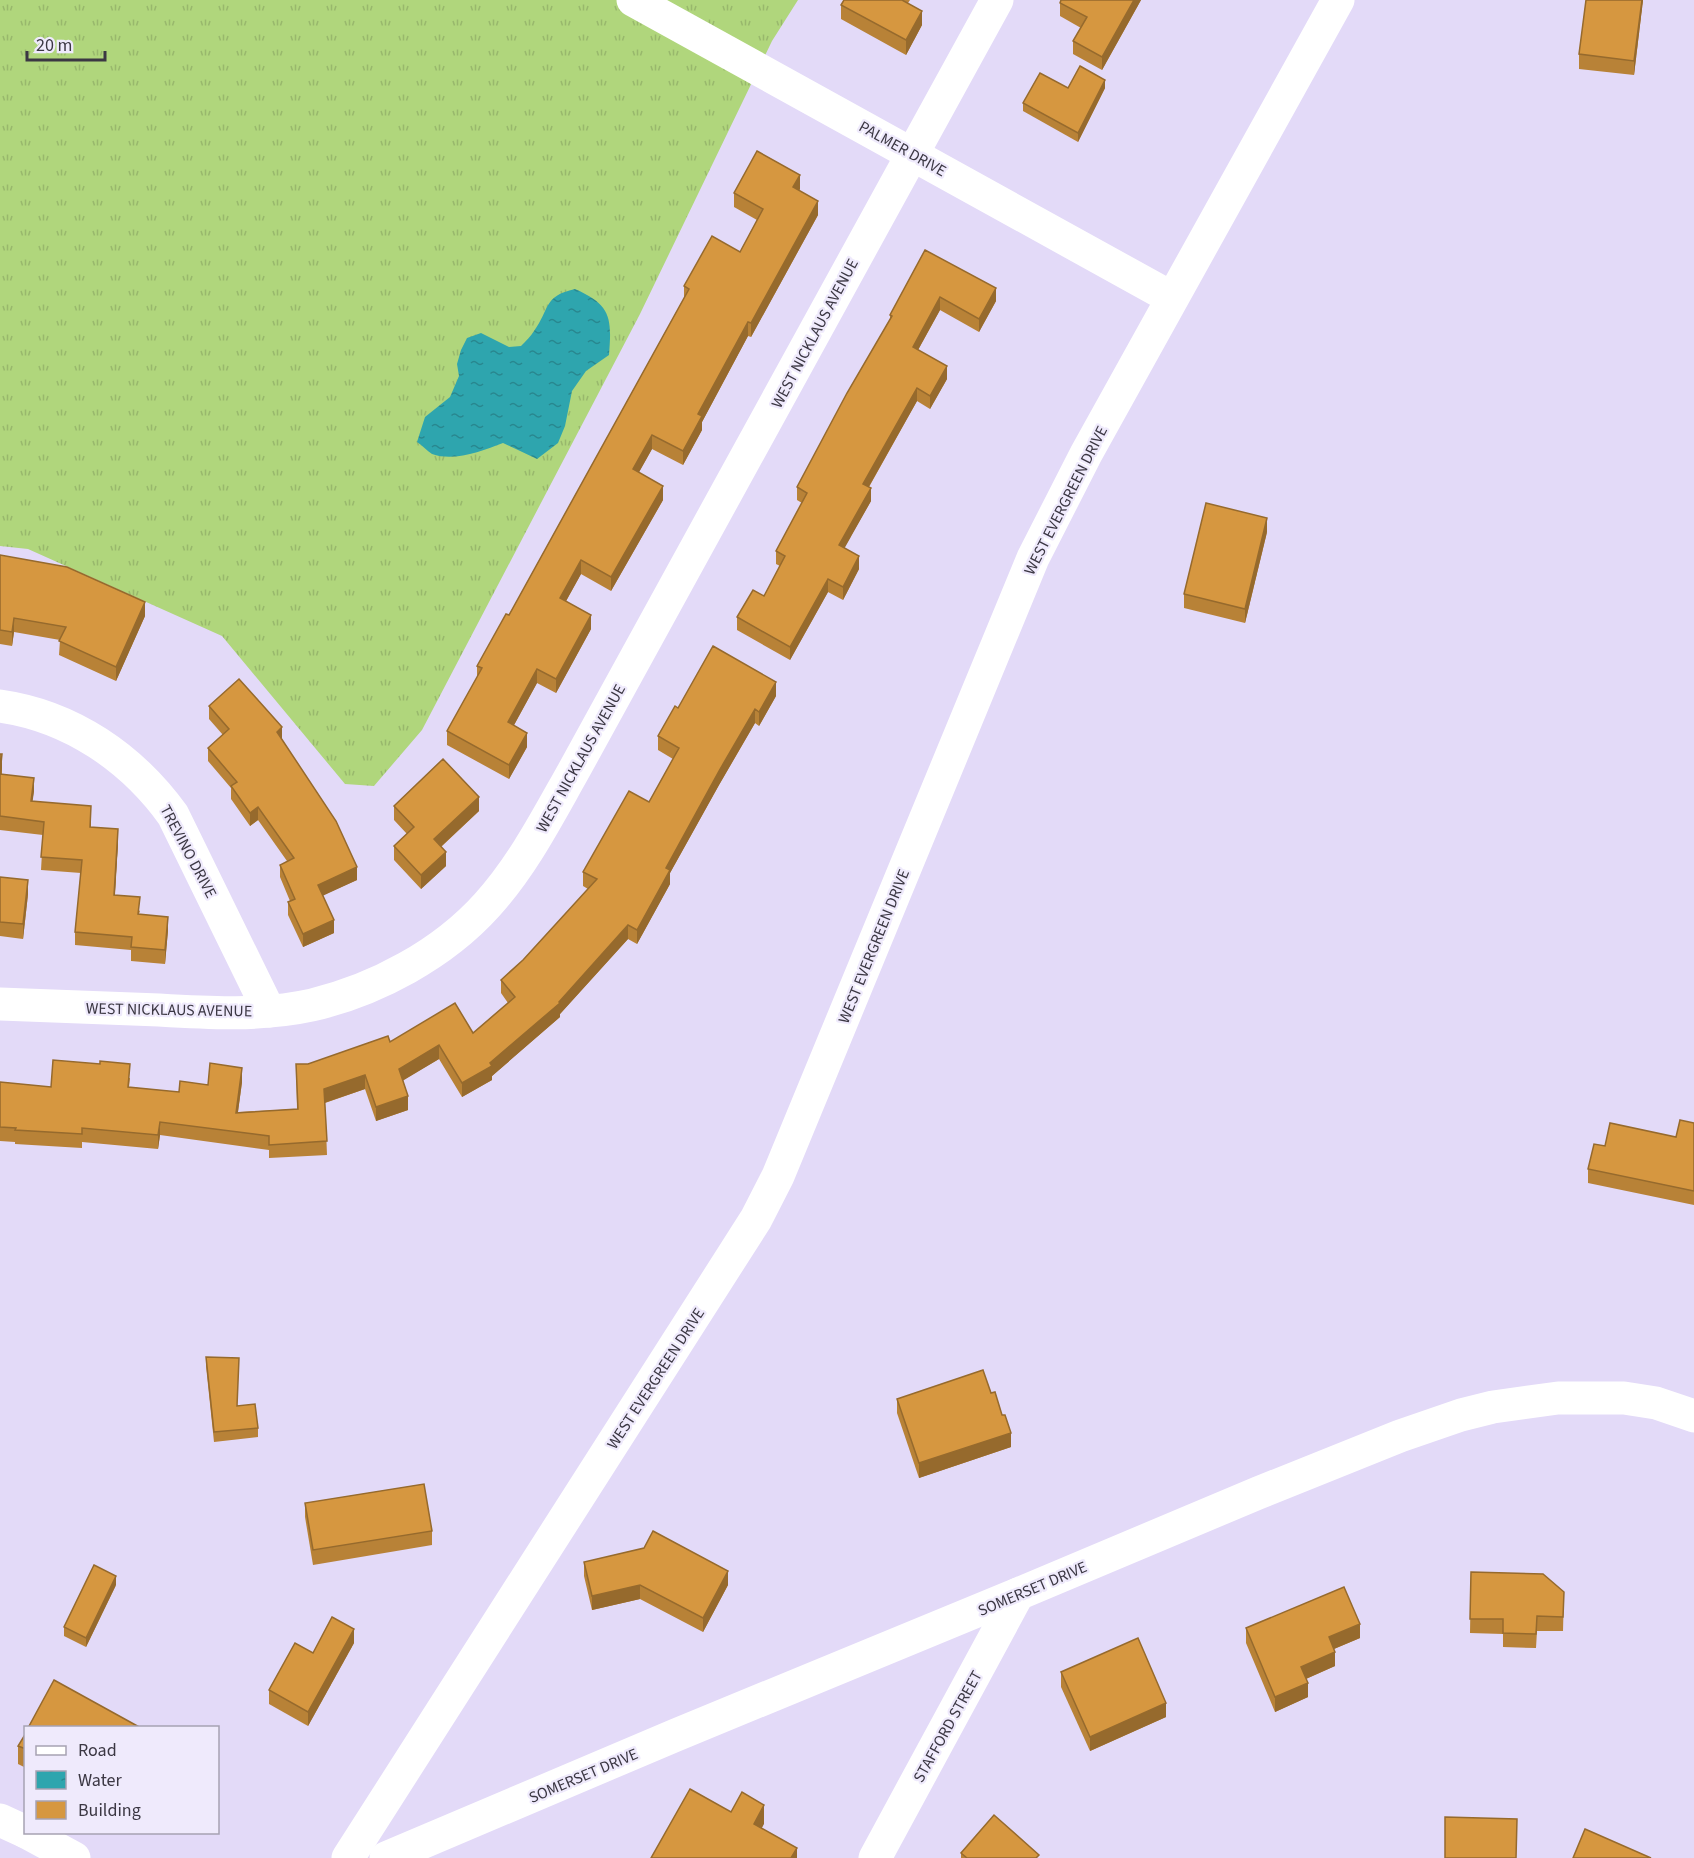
<svg xmlns="http://www.w3.org/2000/svg" width="1694" height="1858" font-family="'Source Sans 3',sans-serif">
<style>
.grass{fill:url(#grass-tufts)}
.water{fill:url(#water-ripples)}
.lines{fill:none;stroke-linecap:round;stroke-linejoin:round}
.minor{stroke:#fff;stroke-width:33}
.wall{fill:#b88237}
.shaded-wall{fill:#966a2d}
.building{fill:#d69740;stroke:#966a2d;stroke-width:1.5}
.labels{text-anchor:middle;stroke-width:4.5;stroke-linejoin:round;paint-order:stroke}
.street-label{font-size:16px;fill:#3b3743;stroke:#efeafc}
</style>
<defs>
<pattern id="grass-tufts" width="24" height="20" patternUnits="userSpaceOnUse" patternTransform="scale(1.5)"><rect width="24" height="20" fill="#b0d67c"/><path d="M3 7l-1-3M5 7V3M7 7l1-3M15 17l-1-3M17 17v-4M19 17l1-3" fill="none" stroke="#98b86c"/></pattern>
<pattern id="water-ripples" width="26" height="14" patternUnits="userSpaceOnUse" patternTransform="scale(1.5)"><rect width="26" height="14" fill="#2ea5ae"/><path d="M2 4q2-2 4 0t4 0M15 11q2-2 4 0t4 0" fill="none" stroke="#28878f"/></pattern>
</defs>
<rect width="100%" height="100%" fill="#e3daf8"/>
<path class="grass" d="M 0,0 L 798,0 L 772,41 L 640,314 L 422,730 L 374,786 L 345,784 L 222,636 L 28,549 L 0,546 Z"/>
<path class="water" d="M 575,289 C 611,305 612,317 609,355 L 586,371 L 572,391 L 565,426 L 558,443 L 537,459 L 503,443 C 482,451 454,462 432,454 C 427,451 422,445 417,442 L 425,417 L 450,397 L 459,376 L 457,364 L 461,350 L 467,338 L 481,333 L 509,347 L 521,346 C 526,341 531,336 534,331 C 550,309 543,296 575,289 Z"/>
<g class="lines">
<g class="minor">
<path d="M 633,0 L 1172,298"/>
<path d="M 0,706 C 71,716 132,758 173,815 L 269,1011"/>
<path d="M 0,1004 C 53,1006 106,1008 159,1010 C 209,1013 262,1016 312,1005 C 376,990 443,954 487,905 C 523,865 547,818 573,772 L 997,0"/>
<path d="M 0,1820 L 26,1832"/>
<path d="M 26,1832 L 74,1858"/>
<path d="M 348,1858 L 756,1219 L 778,1176 L 1033,558 L 1086,454 L 1338,0"/>
<path d="M 386,1858 L 676,1735 L 1018,1594 L 1258,1493 L 1400,1436 L 1461,1415 L 1493,1407 L 1558,1398 L 1624,1398 L 1656,1403 L 1694,1416"/>
<path d="M 875,1858 L 1018,1594"/>
</g>
</g>
<g class="wall">
<path d="M 844,0 L 910,0 L 908,3 L 922,25 L 906,55 L 841,19 L 841,5 Z"/>
<path d="M 1061,0 L 1141,0 L 1102,70 L 1073,54 L 1073,41 L 1081,28 L 1060,16 L 1060,3 Z"/>
<path d="M 1586,0 L 1643,0 L 1634,75 L 1579,69 L 1579,54 Z"/>
<path d="M 1068,88 L 1105,88 L 1078,142 L 1023,111 L 1023,103 Z"/>
<path d="M 800,189 L 799,190 L 818,215 L 751,337 L 748,336 L 702,422 L 702,430 L 683,465 L 652,449 L 639,472 L 663,500 L 611,591 L 581,574 L 566,601 L 591,629 L 556,693 L 537,683 L 514,725 L 527,747 L 509,779 L 447,745 L 447,731 L 477,677 L 477,666 L 509,615 L 684,298 L 684,286 L 740,252 L 757,220 L 734,207 L 734,193 Z"/>
<path d="M 925,250 L 996,301 L 979,332 L 940,310 L 918,350 L 947,379 L 930,409 L 917,401 L 869,487 L 871,501 L 844,548 L 859,569 L 843,600 L 828,592 L 790,660 L 737,630 L 737,617 L 764,596 L 780,566 L 776,564 L 776,551 L 802,503 L 797,500 L 797,487 L 890,319 L 890,315 Z"/>
<path d="M 1267,532 L 1245,623 L 1184,608 L 1184,594 Z"/>
<path d="M 0,555 L 145,616 L 116,681 L 59,655 L 60,640 L 14,632 L 12,646 L 0,644 Z"/>
<path d="M 776,696 L 759,726 L 755,723 L 719,785 L 670,873 L 670,884 L 637,944 L 628,939 L 560,1014 L 560,1017 L 492,1076 L 492,1080 L 462,1097 L 439,1059 L 403,1080 L 408,1110 L 376,1121 L 365,1089 L 325,1103 L 327,1155 L 269,1158 L 269,1150 L 160,1135 L 158,1149 L 82,1142 L 82,1148 L 15,1144 L 15,1142 L 0,1141 L 0,1082 L 51,1087 L 130,1078 L 129,1087 L 179,1092 L 208,1085 L 242,1082 L 238,1112 L 297,1109 L 296,1064 L 308,1064 L 390,1042 L 473,1033 L 508,1003 L 501,993 L 501,980 L 523,960 L 588,889 L 583,886 L 583,872 L 649,802 L 673,759 L 658,750 L 658,736 L 678,708 Z"/>
<path d="M 209,706 L 282,739 L 357,880 L 323,895 L 334,933 L 303,947 L 288,915 L 288,902 L 290,901 L 280,877 L 280,865 L 287,861 L 258,820 L 250,826 L 231,799 L 231,788 L 208,761 L 208,748 L 223,735 L 209,719 Z"/>
<path d="M 0,754 L 2,768 L 2,774 L 34,791 L 32,801 L 91,819 L 91,827 L 118,843 L 115,895 L 140,911 L 139,914 L 168,930 L 165,964 L 131,961 L 131,950 L 75,945 L 75,932 L 81,873 L 41,870 L 43,835 L 0,830 Z"/>
<path d="M 394,806 L 479,811 L 441,847 L 446,866 L 421,889 L 394,860 L 394,846 L 407,834 L 394,820 Z"/>
<path d="M 0,877 L 28,894 L 23,939 L 0,936 Z"/>
<path d="M 1694,1123 L 1694,1205 L 1588,1183 L 1588,1169 L 1605,1146 L 1676,1137 Z"/>
<path d="M 206,1357 L 238,1406 L 258,1428 L 258,1437 L 214,1442 L 206,1366 Z"/>
<path d="M 991,1393 L 1011,1447 L 919,1478 L 897,1413 L 897,1399 Z"/>
<path d="M 305,1503 L 432,1531 L 432,1545 L 313,1565 L 305,1517 Z"/>
<path d="M 584,1562 L 728,1585 L 703,1632 L 640,1599 L 592,1610 L 584,1576 Z"/>
<path d="M 1471,1572 L 1564,1592 L 1563,1631 L 1537,1631 L 1536,1648 L 1503,1647 L 1503,1634 L 1470,1633 Z"/>
<path d="M 116,1585 L 86,1647 L 64,1636 L 64,1627 Z"/>
<path d="M 1246,1628 L 1360,1638 L 1334,1649 L 1335,1666 L 1306,1679 L 1308,1697 L 1275,1712 L 1246,1643 Z"/>
<path d="M 354,1643 L 308,1726 L 269,1704 L 269,1690 L 313,1653 Z"/>
<path d="M 1061,1672 L 1166,1717 L 1090,1751 L 1061,1687 Z"/>
<path d="M 26,1733 L 26,1768 L 18,1764 L 18,1746 Z"/>
<path d="M 961,1853 L 1039,1858 L 961,1858 Z"/>
</g>
<g class="shaded-wall">
<path d="M 1134,0 L 1141,0 L 1102,70 L 1102,57 Z"/>
<path d="M 1642,0 L 1643,0 L 1634,75 L 1634,61 Z"/>
<path d="M 922,11 L 922,25 L 906,55 L 906,40 Z"/>
<path d="M 1105,80 L 1105,88 L 1078,142 L 1078,133 Z"/>
<path d="M 800,175 L 800,189 L 793,201 L 793,187 Z"/>
<path d="M 818,201 L 818,215 L 751,337 L 751,323 Z"/>
<path d="M 996,288 L 996,301 L 979,332 L 979,319 Z"/>
<path d="M 940,297 L 940,310 L 913,359 L 913,347 Z"/>
<path d="M 748,322 L 748,336 L 702,422 L 702,430 L 683,465 L 683,451 L 698,414 Z"/>
<path d="M 947,366 L 947,379 L 930,409 L 930,396 Z"/>
<path d="M 917,388 L 917,401 L 863,497 L 863,484 Z"/>
<path d="M 652,435 L 652,449 L 633,483 L 633,469 Z"/>
<path d="M 663,486 L 663,500 L 611,591 L 611,577 Z"/>
<path d="M 871,488 L 871,501 L 839,558 L 839,545 Z"/>
<path d="M 1267,518 L 1267,532 L 1245,623 L 1245,609 Z"/>
<path d="M 859,556 L 859,569 L 843,600 L 843,587 Z"/>
<path d="M 581,560 L 581,574 L 560,612 L 560,598 Z"/>
<path d="M 828,579 L 828,592 L 790,660 L 790,647 Z"/>
<path d="M 145,602 L 145,616 L 116,681 L 116,667 Z"/>
<path d="M 591,615 L 591,629 L 556,693 L 556,679 Z"/>
<path d="M 14,618 L 14,632 L 12,646 L 12,632 Z"/>
<path d="M 537,669 L 537,683 L 508,736 L 508,722 Z"/>
<path d="M 776,682 L 776,696 L 759,726 L 759,712 Z"/>
<path d="M 755,709 L 755,723 L 719,785 L 670,873 L 670,884 L 637,944 L 637,930 L 666,868 L 719,771 Z"/>
<path d="M 282,727 L 282,740 L 277,732 Z"/>
<path d="M 527,733 L 527,747 L 509,779 L 509,765 Z"/>
<path d="M 2,754 L 2,768 L 0,786 L 0,773 Z"/>
<path d="M 34,778 L 34,791 L 31,814 L 31,801 Z"/>
<path d="M 479,797 L 479,811 L 434,853 L 434,839 Z"/>
<path d="M 258,807 L 258,820 L 250,826 L 250,813 Z"/>
<path d="M 118,829 L 118,843 L 114,908 L 114,895 Z"/>
<path d="M 446,852 L 446,866 L 421,889 L 421,875 Z"/>
<path d="M 357,867 L 357,880 L 318,898 L 318,885 Z"/>
<path d="M 28,880 L 28,894 L 23,939 L 23,924 Z"/>
<path d="M 168,917 L 168,930 L 165,964 L 165,950 Z"/>
<path d="M 334,920 L 334,933 L 303,947 L 303,934 Z"/>
<path d="M 628,925 L 628,939 L 560,1014 L 560,1017 L 492,1076 L 492,1080 L 462,1097 L 462,1083 L 559,1002 Z"/>
<path d="M 439,1045 L 439,1059 L 399,1083 L 399,1069 Z"/>
<path d="M 242,1068 L 242,1082 L 236,1126 L 236,1113 Z"/>
<path d="M 365,1075 L 365,1089 L 324,1103 L 324,1089 Z"/>
<path d="M 408,1096 L 408,1110 L 376,1121 L 376,1107 Z"/>
<path d="M 160,1122 L 160,1135 L 158,1149 L 158,1135 Z"/>
<path d="M 1011,1433 L 1011,1447 L 919,1478 L 919,1463 Z"/>
<path d="M 728,1571 L 728,1585 L 703,1632 L 703,1618 Z"/>
<path d="M 116,1576 L 116,1585 L 86,1647 L 86,1638 Z"/>
<path d="M 640,1585 L 640,1599 L 592,1610 L 592,1596 Z"/>
<path d="M 1360,1624 L 1360,1638 L 1329,1651 L 1329,1637 Z"/>
<path d="M 354,1629 L 354,1643 L 308,1726 L 308,1712 Z"/>
<path d="M 1335,1652 L 1335,1666 L 1301,1681 L 1301,1667 Z"/>
<path d="M 1308,1683 L 1308,1697 L 1275,1712 L 1275,1697 Z"/>
<path d="M 1166,1703 L 1166,1717 L 1090,1751 L 1090,1737 Z"/>
<path d="M 764,1805 L 764,1824 L 754,1843 L 754,1824 Z"/>
<path d="M 797,1848 L 797,1858 L 791,1858 Z"/>
</g>
<g class="building">
<path d="M 844,0 L 902,0 L 922,11 L 906,40 L 841,5 Z"/>
<path d="M 1061,0 L 1134,0 L 1102,57 L 1073,41 L 1087,17 L 1060,3 Z"/>
<path d="M 1586,0 L 1642,0 L 1634,61 L 1579,54 Z"/>
<path d="M 1080,66 L 1105,80 L 1078,133 L 1023,103 L 1040,73 L 1068,88 Z"/>
<path d="M 757,151 L 800,175 L 793,187 L 818,201 L 751,323 L 748,322 L 698,414 L 702,416 L 683,451 L 652,435 L 633,469 L 663,486 L 611,577 L 581,560 L 560,598 L 591,615 L 556,679 L 537,669 L 508,722 L 527,733 L 509,765 L 447,731 L 482,668 L 477,666 L 506,614 L 509,615 L 689,289 L 684,286 L 712,236 L 740,252 L 763,209 L 734,193 Z"/>
<path d="M 925,250 L 996,288 L 979,319 L 940,297 L 913,347 L 947,366 L 930,396 L 917,388 L 863,484 L 871,488 L 839,545 L 859,556 L 843,587 L 828,579 L 790,647 L 737,617 L 753,590 L 764,596 L 785,556 L 776,551 L 807,493 L 797,487 L 847,393 L 892,316 L 890,315 Z"/>
<path d="M 1206,503 L 1267,518 L 1245,609 L 1184,594 Z"/>
<path d="M 0,555 L 67,567 L 145,602 L 116,667 L 59,641 L 66,627 L 14,618 L 12,632 L 0,630 Z"/>
<path d="M 713,646 L 776,682 L 759,712 L 755,709 L 719,771 L 666,868 L 670,870 L 637,930 L 628,925 L 559,1002 L 560,1003 L 490,1063 L 492,1066 L 462,1083 L 439,1045 L 399,1069 L 408,1096 L 376,1107 L 365,1075 L 324,1089 L 327,1141 L 269,1145 L 269,1136 L 160,1122 L 158,1135 L 82,1128 L 82,1134 L 15,1130 L 16,1128 L 0,1127 L 0,1082 L 51,1087 L 53,1060 L 100,1064 L 100,1061 L 130,1064 L 128,1087 L 179,1092 L 180,1081 L 208,1085 L 210,1063 L 242,1068 L 236,1113 L 298,1109 L 296,1064 L 308,1064 L 388,1036 L 390,1042 L 455,1003 L 473,1033 L 515,997 L 501,980 L 523,960 L 597,879 L 583,872 L 629,791 L 649,802 L 679,748 L 658,736 L 675,706 L 678,708 Z"/>
<path d="M 239,679 L 282,727 L 277,732 L 336,821 L 357,867 L 318,885 L 334,920 L 303,934 L 288,902 L 295,899 L 280,865 L 294,858 L 258,807 L 250,813 L 231,786 L 237,782 L 208,748 L 229,729 L 209,706 Z"/>
<path d="M 0,754 L 2,754 L 0,773 Z"/>
<path d="M 443,759 L 479,797 L 434,839 L 446,852 L 421,875 L 394,846 L 414,827 L 394,806 Z"/>
<path d="M 0,774 L 34,778 L 31,801 L 91,806 L 90,827 L 118,829 L 114,895 L 140,897 L 138,914 L 168,917 L 165,950 L 131,947 L 132,937 L 75,932 L 82,860 L 41,857 L 44,822 L 0,816 Z"/>
<path d="M 0,877 L 28,880 L 23,924 L 0,922 Z"/>
<path d="M 1680,1120 L 1694,1123 L 1694,1191 L 1588,1169 L 1594,1144 L 1605,1146 L 1610,1123 L 1676,1137 Z"/>
<path d="M 206,1357 L 239,1358 L 237,1406 L 255,1404 L 258,1428 L 214,1432 Z"/>
<path d="M 983,1370 L 991,1393 L 995,1392 L 1002,1415 L 1005,1415 L 1011,1433 L 919,1463 L 897,1399 Z"/>
<path d="M 424,1484 L 432,1531 L 313,1550 L 305,1503 Z"/>
<path d="M 653,1531 L 728,1571 L 703,1618 L 640,1585 L 592,1596 L 584,1562 L 644,1548 Z"/>
<path d="M 94,1565 L 116,1576 L 86,1638 L 64,1627 Z"/>
<path d="M 1471,1572 L 1543,1574 L 1564,1592 L 1563,1617 L 1537,1616 L 1536,1634 L 1503,1633 L 1503,1619 L 1470,1619 Z"/>
<path d="M 1344,1587 L 1360,1624 L 1329,1637 L 1335,1652 L 1301,1667 L 1308,1683 L 1275,1697 L 1246,1628 Z"/>
<path d="M 332,1617 L 354,1629 L 308,1712 L 269,1690 L 295,1643 L 313,1653 Z"/>
<path d="M 1138,1638 L 1166,1703 L 1090,1737 L 1061,1672 Z"/>
<path d="M 54,1680 L 141,1728 L 28,1728 Z"/>
<path d="M 26,1733 L 26,1749 L 18,1746 Z"/>
<path d="M 690,1789 L 731,1812 L 742,1792 L 764,1805 L 754,1824 L 797,1848 L 791,1858 L 651,1858 Z"/>
<path d="M 994,1815 L 1039,1855 L 1036,1858 L 967,1858 L 961,1853 Z"/>
<path d="M 1445,1817 L 1517,1819 L 1516,1858 L 1445,1858 Z"/>
<path d="M 1585,1829 L 1651,1858 L 1573,1858 Z"/>
</g>
<g class="labels">
<g class="street-label">
<text transform="translate(903 148) rotate(29)" y="6">PALMER DRIVE</text>
<text transform="translate(814 333) rotate(-62)" y="6">WEST NICKLAUS AVENUE</text>
<text transform="translate(1065 500) rotate(-63)" y="6">WEST EVERGREEN DRIVE</text>
<text transform="translate(580 758) rotate(-61)" y="6">WEST NICKLAUS AVENUE</text>
<text transform="translate(189 851) rotate(62)" y="6">TREVINO DRIVE</text>
<text transform="translate(873 946) rotate(-68)" y="6">WEST EVERGREEN DRIVE</text>
<text transform="translate(169 1009) rotate(1)" y="6">WEST NICKLAUS AVENUE</text>
<text transform="translate(655 1378) rotate(-57)" y="6">WEST EVERGREEN DRIVE</text>
<text transform="translate(1032 1588) rotate(-23)" y="6">SOMERSET DRIVE</text>
<text transform="translate(947 1726) rotate(-61)" y="6">STAFFORD STREET</text>
<text transform="translate(583 1775) rotate(-23)" y="6">SOMERSET DRIVE</text>
</g>
</g>
<rect x="24" y="1726" width="195" height="108" fill="#efeafc" stroke="#a7a2b2" stroke-width="1.5"/>
<rect x="36" y="1746" width="30" height="9" fill="#ffffff" stroke="#a7a2b2" stroke-width="1.5"/>
<text x="78" y="1756" font-size="18" fill="#3b3743">Road</text>
<rect x="36" y="1771" width="30" height="18" fill="url(#water-ripples)" stroke="#a7a2b2" stroke-width="1.5"/>
<text x="78" y="1786" font-size="18" fill="#3b3743">Water</text>
<rect x="36" y="1801" width="30" height="18" fill="#d69740" stroke="#a7a2b2" stroke-width="1.5"/>
<text x="78" y="1816" font-size="18" fill="#3b3743">Building</text>
<path d="M27 51v9h78v-9" fill="none" stroke="#3b3743" stroke-width="3"/>
<text x="36" y="51" font-size="18" fill="#3b3743" stroke="#efeafc" stroke-width="4.5" paint-order="stroke">20 m</text>
</svg>
